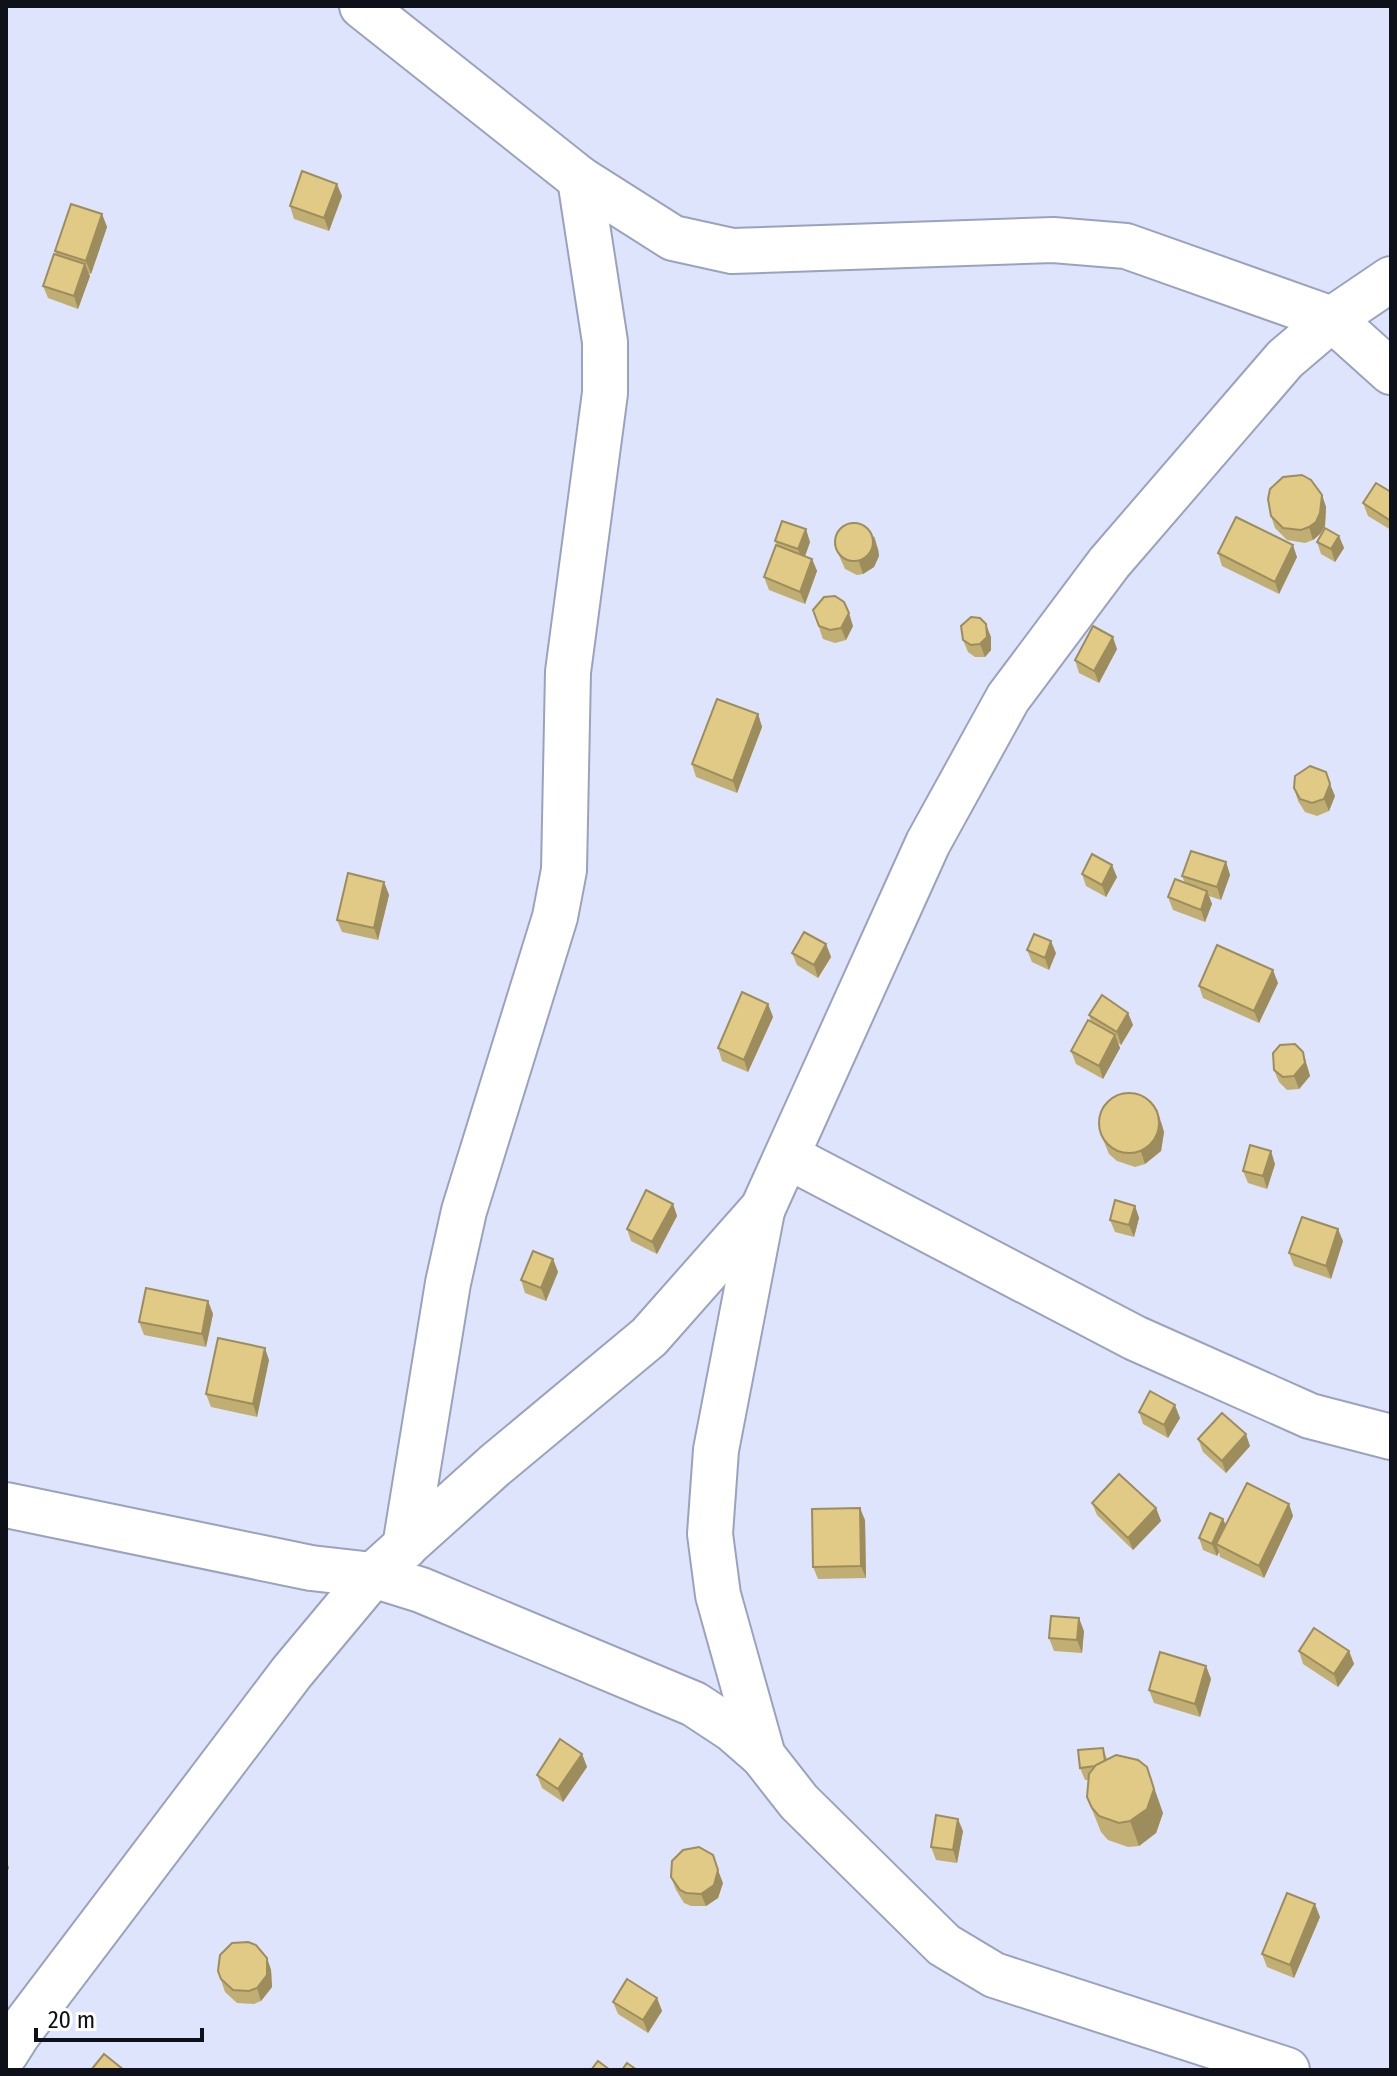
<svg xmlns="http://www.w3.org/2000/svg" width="1397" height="2076" font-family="'Fira Sans Condensed',sans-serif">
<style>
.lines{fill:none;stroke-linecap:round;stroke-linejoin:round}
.minor-casing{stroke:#9ba2bd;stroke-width:48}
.minor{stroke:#fff;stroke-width:44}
.wall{fill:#c1ae72}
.shaded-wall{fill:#9d8d5d}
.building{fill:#e0ca85;stroke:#9d8d5d;stroke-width:2}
</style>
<rect width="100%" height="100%" fill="#dee4fb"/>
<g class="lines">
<g class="minor-casing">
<g id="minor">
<path d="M 362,6 L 580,179 L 673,238 L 732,251 L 1053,240 L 1126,246 L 1332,319 L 1391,372"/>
<path d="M 787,1156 L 1135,1338 L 1310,1416 L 1391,1437"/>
<path d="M 762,1211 L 716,1450 L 710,1534 L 718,1595 L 763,1756"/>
<path d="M 6,1505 L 311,1568 L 373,1575 L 421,1590 L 694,1704 L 732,1729 L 763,1756 L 799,1802 L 944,1945 L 994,1975 L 1287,2070"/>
<path d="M 405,1547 L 448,1283 L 464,1211 L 555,917 L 564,870 L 568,672 L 605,393 L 605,342 L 580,179"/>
<path d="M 6,2053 L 18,2034 L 292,1672 L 373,1575 L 494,1466 L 649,1337 L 763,1208 L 928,843 L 1008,698 L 1109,563 L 1285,359 L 1332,319 L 1391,279"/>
</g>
</g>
<use href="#minor" class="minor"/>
</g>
<g class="wall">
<path d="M 342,196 L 329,231 L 294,219 L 290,206 Z"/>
<path d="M 102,214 L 107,227 L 91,274 L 88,273 L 90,276 L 78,309 L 48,298 L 43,286 L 56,255 L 55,251 Z"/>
<path d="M 1391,492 L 1391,530 L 1368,516 L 1363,503 Z"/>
<path d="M 1322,495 L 1326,507 L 1325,526 L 1320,534 L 1313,540 L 1305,543 L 1287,540 L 1275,528 L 1271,516 Z"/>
<path d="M 1339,536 L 1344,548 L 1335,562 L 1321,554 L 1317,542 Z"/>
<path d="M 775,541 L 810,542 L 805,556 L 812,559 L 817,571 L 805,604 L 769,590 L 764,577 L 777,545 Z"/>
<path d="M 834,544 L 878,549 L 879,556 L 874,567 L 863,574 L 857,575 L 845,569 Z"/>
<path d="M 1218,553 L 1297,557 L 1279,594 L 1222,566 Z"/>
<path d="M 813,610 L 853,626 L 846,640 L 835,643 L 823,639 Z"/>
<path d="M 991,637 L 991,650 L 985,657 L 975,657 L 968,652 L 963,640 Z"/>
<path d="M 1117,649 L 1099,683 L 1079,673 L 1075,660 Z"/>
<path d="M 758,714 L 762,727 L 737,793 L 696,777 L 692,764 Z"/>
<path d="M 1294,788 L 1335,796 L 1329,811 L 1317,816 L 1305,812 L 1298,801 Z"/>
<path d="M 1226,862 L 1230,875 L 1221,900 L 1209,896 L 1212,904 L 1205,922 L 1173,910 L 1168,897 L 1185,883 L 1182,876 Z"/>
<path d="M 1082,874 L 1117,877 L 1106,897 L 1086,886 Z"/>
<path d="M 384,882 L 389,895 L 378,940 L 342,932 L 337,920 Z"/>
<path d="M 826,944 L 831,957 L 818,978 L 797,965 L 792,953 Z"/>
<path d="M 1027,950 L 1056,953 L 1049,970 L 1032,962 Z"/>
<path d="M 1278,983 L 1259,1023 L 1203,998 L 1199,986 Z"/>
<path d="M 768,1004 L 773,1017 L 748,1072 L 722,1061 L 718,1048 Z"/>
<path d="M 1128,1013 L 1133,1025 L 1121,1045 L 1118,1043 L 1120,1048 L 1103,1079 L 1076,1064 L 1071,1051 L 1091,1022 L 1089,1015 Z"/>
<path d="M 1303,1052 L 1310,1076 L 1299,1089 L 1287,1090 L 1279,1082 L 1274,1070 Z"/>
<path d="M 1161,1122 L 1164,1132 L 1161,1151 L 1145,1164 L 1135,1167 L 1117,1161 L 1109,1154 L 1100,1132 Z"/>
<path d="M 1275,1164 L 1267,1189 L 1248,1183 L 1243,1171 Z"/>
<path d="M 673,1204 L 677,1216 L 657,1254 L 631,1241 L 627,1229 Z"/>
<path d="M 1135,1206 L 1139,1218 L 1134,1237 L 1115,1232 L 1110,1220 Z"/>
<path d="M 1343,1241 L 1331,1279 L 1294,1266 L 1289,1253 Z"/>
<path d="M 553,1259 L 558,1272 L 546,1301 L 525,1293 L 521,1280 Z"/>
<path d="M 208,1301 L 213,1314 L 206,1347 L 144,1335 L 139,1322 Z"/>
<path d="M 269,1360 L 257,1417 L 211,1407 L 206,1394 Z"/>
<path d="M 1139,1412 L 1180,1418 L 1168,1438 L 1143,1424 Z"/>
<path d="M 1198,1439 L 1250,1446 L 1226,1473 L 1203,1452 Z"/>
<path d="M 1092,1503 L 1156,1508 L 1161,1521 L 1133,1550 L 1097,1515 Z"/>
<path d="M 1289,1504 L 1293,1516 L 1264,1578 L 1220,1557 L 1219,1552 L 1217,1556 L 1203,1550 L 1199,1538 L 1223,1519 L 1226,1525 Z"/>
<path d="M 865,1520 L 866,1578 L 818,1579 L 813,1567 Z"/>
<path d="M 1084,1631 L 1082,1653 L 1054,1651 L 1049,1638 Z"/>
<path d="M 1299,1651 L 1349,1651 L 1354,1664 L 1338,1687 L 1303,1664 Z"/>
<path d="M 1206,1666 L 1211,1679 L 1200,1717 L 1154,1703 L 1149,1690 Z"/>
<path d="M 1103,1748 L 1107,1759 L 1163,1813 L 1156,1833 L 1139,1846 L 1128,1847 L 1108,1840 L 1101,1832 L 1087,1797 L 1089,1780 L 1085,1780 L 1080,1768 Z"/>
<path d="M 582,1754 L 587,1767 L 563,1802 L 542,1788 L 537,1775 Z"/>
<path d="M 963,1831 L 957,1863 L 936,1860 L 931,1847 Z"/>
<path d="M 671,1877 L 723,1883 L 718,1898 L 706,1906 L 691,1906 L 684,1903 L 676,1890 Z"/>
<path d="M 1320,1917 L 1294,1978 L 1267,1967 L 1262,1954 Z"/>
<path d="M 267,1958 L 271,1970 L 272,1987 L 261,2001 L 254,2004 L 237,2003 L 225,1992 L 218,1971 Z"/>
<path d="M 657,1998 L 662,2011 L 648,2033 L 618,2014 L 613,2002 Z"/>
</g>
<g class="shaded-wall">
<path d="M 337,184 L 342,196 L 329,231 L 324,218 Z"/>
<path d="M 102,214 L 107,227 L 91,274 L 86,261 Z"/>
<path d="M 85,264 L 90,276 L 78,309 L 74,296 Z"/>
<path d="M 1322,495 L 1326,507 L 1325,526 L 1320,534 L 1313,540 L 1309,527 Z"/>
<path d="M 806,529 L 810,542 L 803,562 L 798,549 Z"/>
<path d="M 874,536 L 878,549 L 879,556 L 874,567 L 863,574 L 859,562 Z"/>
<path d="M 1339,536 L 1344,548 L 1335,562 L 1331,549 Z"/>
<path d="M 1293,545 L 1297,557 L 1279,594 L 1275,582 Z"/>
<path d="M 812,559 L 817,571 L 805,604 L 800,592 Z"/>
<path d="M 849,613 L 853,626 L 846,640 L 841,628 Z"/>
<path d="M 986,624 L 991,637 L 991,650 L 985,657 L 980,644 Z"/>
<path d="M 1113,637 L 1117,649 L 1099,683 L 1094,671 Z"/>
<path d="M 758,714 L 762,727 L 737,793 L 733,781 Z"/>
<path d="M 1330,784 L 1335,796 L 1329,811 L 1324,799 Z"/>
<path d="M 1226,862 L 1230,875 L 1221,900 L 1217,887 Z"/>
<path d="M 1112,865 L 1117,877 L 1106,897 L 1102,885 Z"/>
<path d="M 384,882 L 389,895 L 378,940 L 374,928 Z"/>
<path d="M 1207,891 L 1212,904 L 1205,922 L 1201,910 Z"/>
<path d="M 1051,941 L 1056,953 L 1049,970 L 1045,958 Z"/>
<path d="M 826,944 L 831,957 L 818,978 L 814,965 Z"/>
<path d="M 1273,970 L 1278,983 L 1259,1023 L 1254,1011 Z"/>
<path d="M 768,1004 L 773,1017 L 748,1072 L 744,1060 Z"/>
<path d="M 1128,1013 L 1133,1025 L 1121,1045 L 1117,1032 Z"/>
<path d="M 1115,1035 L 1120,1048 L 1103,1079 L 1099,1066 Z"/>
<path d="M 1303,1052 L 1310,1076 L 1299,1089 L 1294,1076 Z"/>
<path d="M 1157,1109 L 1164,1132 L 1161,1151 L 1145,1164 L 1141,1152 Z"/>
<path d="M 1271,1151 L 1275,1164 L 1267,1189 L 1263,1176 Z"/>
<path d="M 673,1204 L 677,1216 L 657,1254 L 652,1242 Z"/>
<path d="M 1135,1206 L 1139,1218 L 1134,1237 L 1129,1225 Z"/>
<path d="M 1338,1229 L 1343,1241 L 1331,1279 L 1326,1266 Z"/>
<path d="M 553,1259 L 558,1272 L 546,1301 L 541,1288 Z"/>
<path d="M 208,1301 L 213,1314 L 206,1347 L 202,1334 Z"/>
<path d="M 265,1348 L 269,1360 L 257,1417 L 253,1404 Z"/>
<path d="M 1175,1405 L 1180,1418 L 1168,1438 L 1164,1425 Z"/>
<path d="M 1246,1434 L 1250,1446 L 1226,1473 L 1222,1461 Z"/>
<path d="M 1289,1504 L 1293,1516 L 1264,1578 L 1259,1566 Z"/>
<path d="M 860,1508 L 865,1520 L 866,1578 L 861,1566 Z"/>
<path d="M 1156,1508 L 1161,1521 L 1133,1550 L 1128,1538 Z"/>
<path d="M 1223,1519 L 1228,1531 L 1216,1544 L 1219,1552 L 1217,1556 L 1212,1544 Z"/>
<path d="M 1079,1618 L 1084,1631 L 1082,1653 L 1077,1640 Z"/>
<path d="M 1349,1651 L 1354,1664 L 1338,1687 L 1334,1674 Z"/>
<path d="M 1206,1666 L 1211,1679 L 1200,1717 L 1195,1704 Z"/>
<path d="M 582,1754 L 587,1767 L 563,1802 L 558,1789 Z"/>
<path d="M 1147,1767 L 1163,1813 L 1156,1833 L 1139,1846 L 1130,1821 Z"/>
<path d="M 958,1819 L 963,1831 L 957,1863 L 953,1850 Z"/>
<path d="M 6,1859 L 9,1868 L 6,1874 Z"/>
<path d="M 718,1870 L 723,1883 L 718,1898 L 706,1906 L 701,1894 Z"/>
<path d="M 1315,1904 L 1320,1917 L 1294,1978 L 1290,1965 Z"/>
<path d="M 267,1958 L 271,1970 L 272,1987 L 261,2001 L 257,1988 Z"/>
<path d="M 657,1998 L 662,2011 L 648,2033 L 643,2020 Z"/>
</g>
<g class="building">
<path d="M 302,171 L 337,184 L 324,218 L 290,206 Z"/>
<path d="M 71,204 L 102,214 L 86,261 L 55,251 Z"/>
<path d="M 54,254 L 85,264 L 74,296 L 43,286 Z"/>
<path d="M 1302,475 L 1311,480 L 1322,495 L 1320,513 L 1316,522 L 1309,527 L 1301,530 L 1283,528 L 1271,516 L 1268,499 L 1270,489 L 1283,477 Z"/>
<path d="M 1376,483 L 1391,492 L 1391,521 L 1363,503 Z"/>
<path d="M 1236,517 L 1293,545 L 1275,582 L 1218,553 Z"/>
<path d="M 782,521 L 806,529 L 798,549 L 775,541 Z"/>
<circle cx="854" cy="542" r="19"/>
<path d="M 1325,528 L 1339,536 L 1331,549 L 1317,542 Z"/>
<path d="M 776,545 L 812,559 L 800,592 L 764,577 Z"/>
<path d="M 835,596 L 844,602 L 849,613 L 841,628 L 830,630 L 819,626 L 813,610 L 824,597 Z"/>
<path d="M 971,617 L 980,618 L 986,624 L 987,637 L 980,644 L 971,645 L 963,640 L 961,626 Z"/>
<path d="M 1093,626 L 1113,637 L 1094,671 L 1075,660 Z"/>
<path d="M 717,699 L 758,714 L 733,781 L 692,764 Z"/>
<path d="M 1310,766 L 1326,772 L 1330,784 L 1324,799 L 1312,803 L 1300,799 L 1294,788 L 1295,776 Z"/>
<path d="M 1191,851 L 1226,862 L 1217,887 L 1182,876 Z"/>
<path d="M 1092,854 L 1112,865 L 1102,885 L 1082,874 Z"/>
<path d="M 348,873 L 384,882 L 374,928 L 337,920 Z"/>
<path d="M 1175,879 L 1207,891 L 1201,910 L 1168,897 Z"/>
<path d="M 804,932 L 826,944 L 814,965 L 792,953 Z"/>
<path d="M 1034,934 L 1051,941 L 1045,958 L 1027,950 Z"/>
<path d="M 1217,945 L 1273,970 L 1254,1011 L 1199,986 Z"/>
<path d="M 742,992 L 768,1004 L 744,1060 L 718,1048 Z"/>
<path d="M 1102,995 L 1128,1013 L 1117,1032 L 1089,1015 Z"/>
<path d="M 1088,1020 L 1115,1035 L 1099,1066 L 1071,1051 Z"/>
<path d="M 1295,1044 L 1303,1052 L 1305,1063 L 1294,1076 L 1283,1077 L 1274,1070 L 1273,1053 L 1280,1045 Z"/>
<circle cx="1129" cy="1123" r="30"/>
<path d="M 1250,1145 L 1271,1151 L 1263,1176 L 1243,1171 Z"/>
<path d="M 646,1190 L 673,1204 L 652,1242 L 627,1229 Z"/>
<path d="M 1115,1200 L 1135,1206 L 1129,1225 L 1110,1220 Z"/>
<path d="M 1302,1217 L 1338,1229 L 1326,1266 L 1289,1253 Z"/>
<path d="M 533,1251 L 553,1259 L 541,1288 L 521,1280 Z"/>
<path d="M 146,1288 L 208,1301 L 202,1334 L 139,1322 Z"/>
<path d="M 218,1338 L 265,1348 L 253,1404 L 206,1394 Z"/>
<path d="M 1150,1391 L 1175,1405 L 1164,1425 L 1139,1412 Z"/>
<path d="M 1222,1413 L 1246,1434 L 1222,1461 L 1198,1439 Z"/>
<path d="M 1119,1474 L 1156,1508 L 1128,1538 L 1092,1503 Z"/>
<path d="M 1247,1483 L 1289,1504 L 1259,1566 L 1216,1544 Z"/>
<path d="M 860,1508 L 861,1566 L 813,1567 L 812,1509 Z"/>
<path d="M 1210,1513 L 1223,1519 L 1212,1544 L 1199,1538 Z"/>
<path d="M 1051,1616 L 1079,1618 L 1077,1640 L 1049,1638 Z"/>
<path d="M 1314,1628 L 1349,1651 L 1334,1674 L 1299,1651 Z"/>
<path d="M 1160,1652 L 1206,1666 L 1195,1704 L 1149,1690 Z"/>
<path d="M 560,1739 L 582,1754 L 558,1789 L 537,1775 Z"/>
<path d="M 1103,1748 L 1105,1761 L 1095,1766 L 1080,1768 L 1078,1750 Z"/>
<path d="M 1116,1755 L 1138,1760 L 1147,1767 L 1154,1789 L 1147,1809 L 1130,1821 L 1119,1823 L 1099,1816 L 1092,1808 L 1087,1797 L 1089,1774 L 1096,1765 Z"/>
<path d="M 936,1815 L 958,1819 L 953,1850 L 931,1847 Z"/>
<path d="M 699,1847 L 713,1855 L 718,1870 L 714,1885 L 701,1894 L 686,1893 L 680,1890 L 671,1877 L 672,1861 L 683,1850 Z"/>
<path d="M 1287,1893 L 1315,1904 L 1290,1965 L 1262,1954 Z"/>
<path d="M 248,1942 L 256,1945 L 267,1958 L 267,1975 L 257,1988 L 249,1991 L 233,1990 L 221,1979 L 218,1971 L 220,1955 L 232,1943 Z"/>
<path d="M 627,1979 L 657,1998 L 643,2020 L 613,2002 Z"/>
<path d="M 104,2054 L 124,2070 L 91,2070 Z"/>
<path d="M 598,2061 L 610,2070 L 591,2070 Z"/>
<path d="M 627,2063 L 637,2070 L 622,2070 Z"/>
</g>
<rect width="1397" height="2076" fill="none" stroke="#0e101a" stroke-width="16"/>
<path d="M36 2028v12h166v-12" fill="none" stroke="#0e101a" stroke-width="4"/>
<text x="48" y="2028" font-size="24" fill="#0e101a" stroke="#ffffff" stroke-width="6" paint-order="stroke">20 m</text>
</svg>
